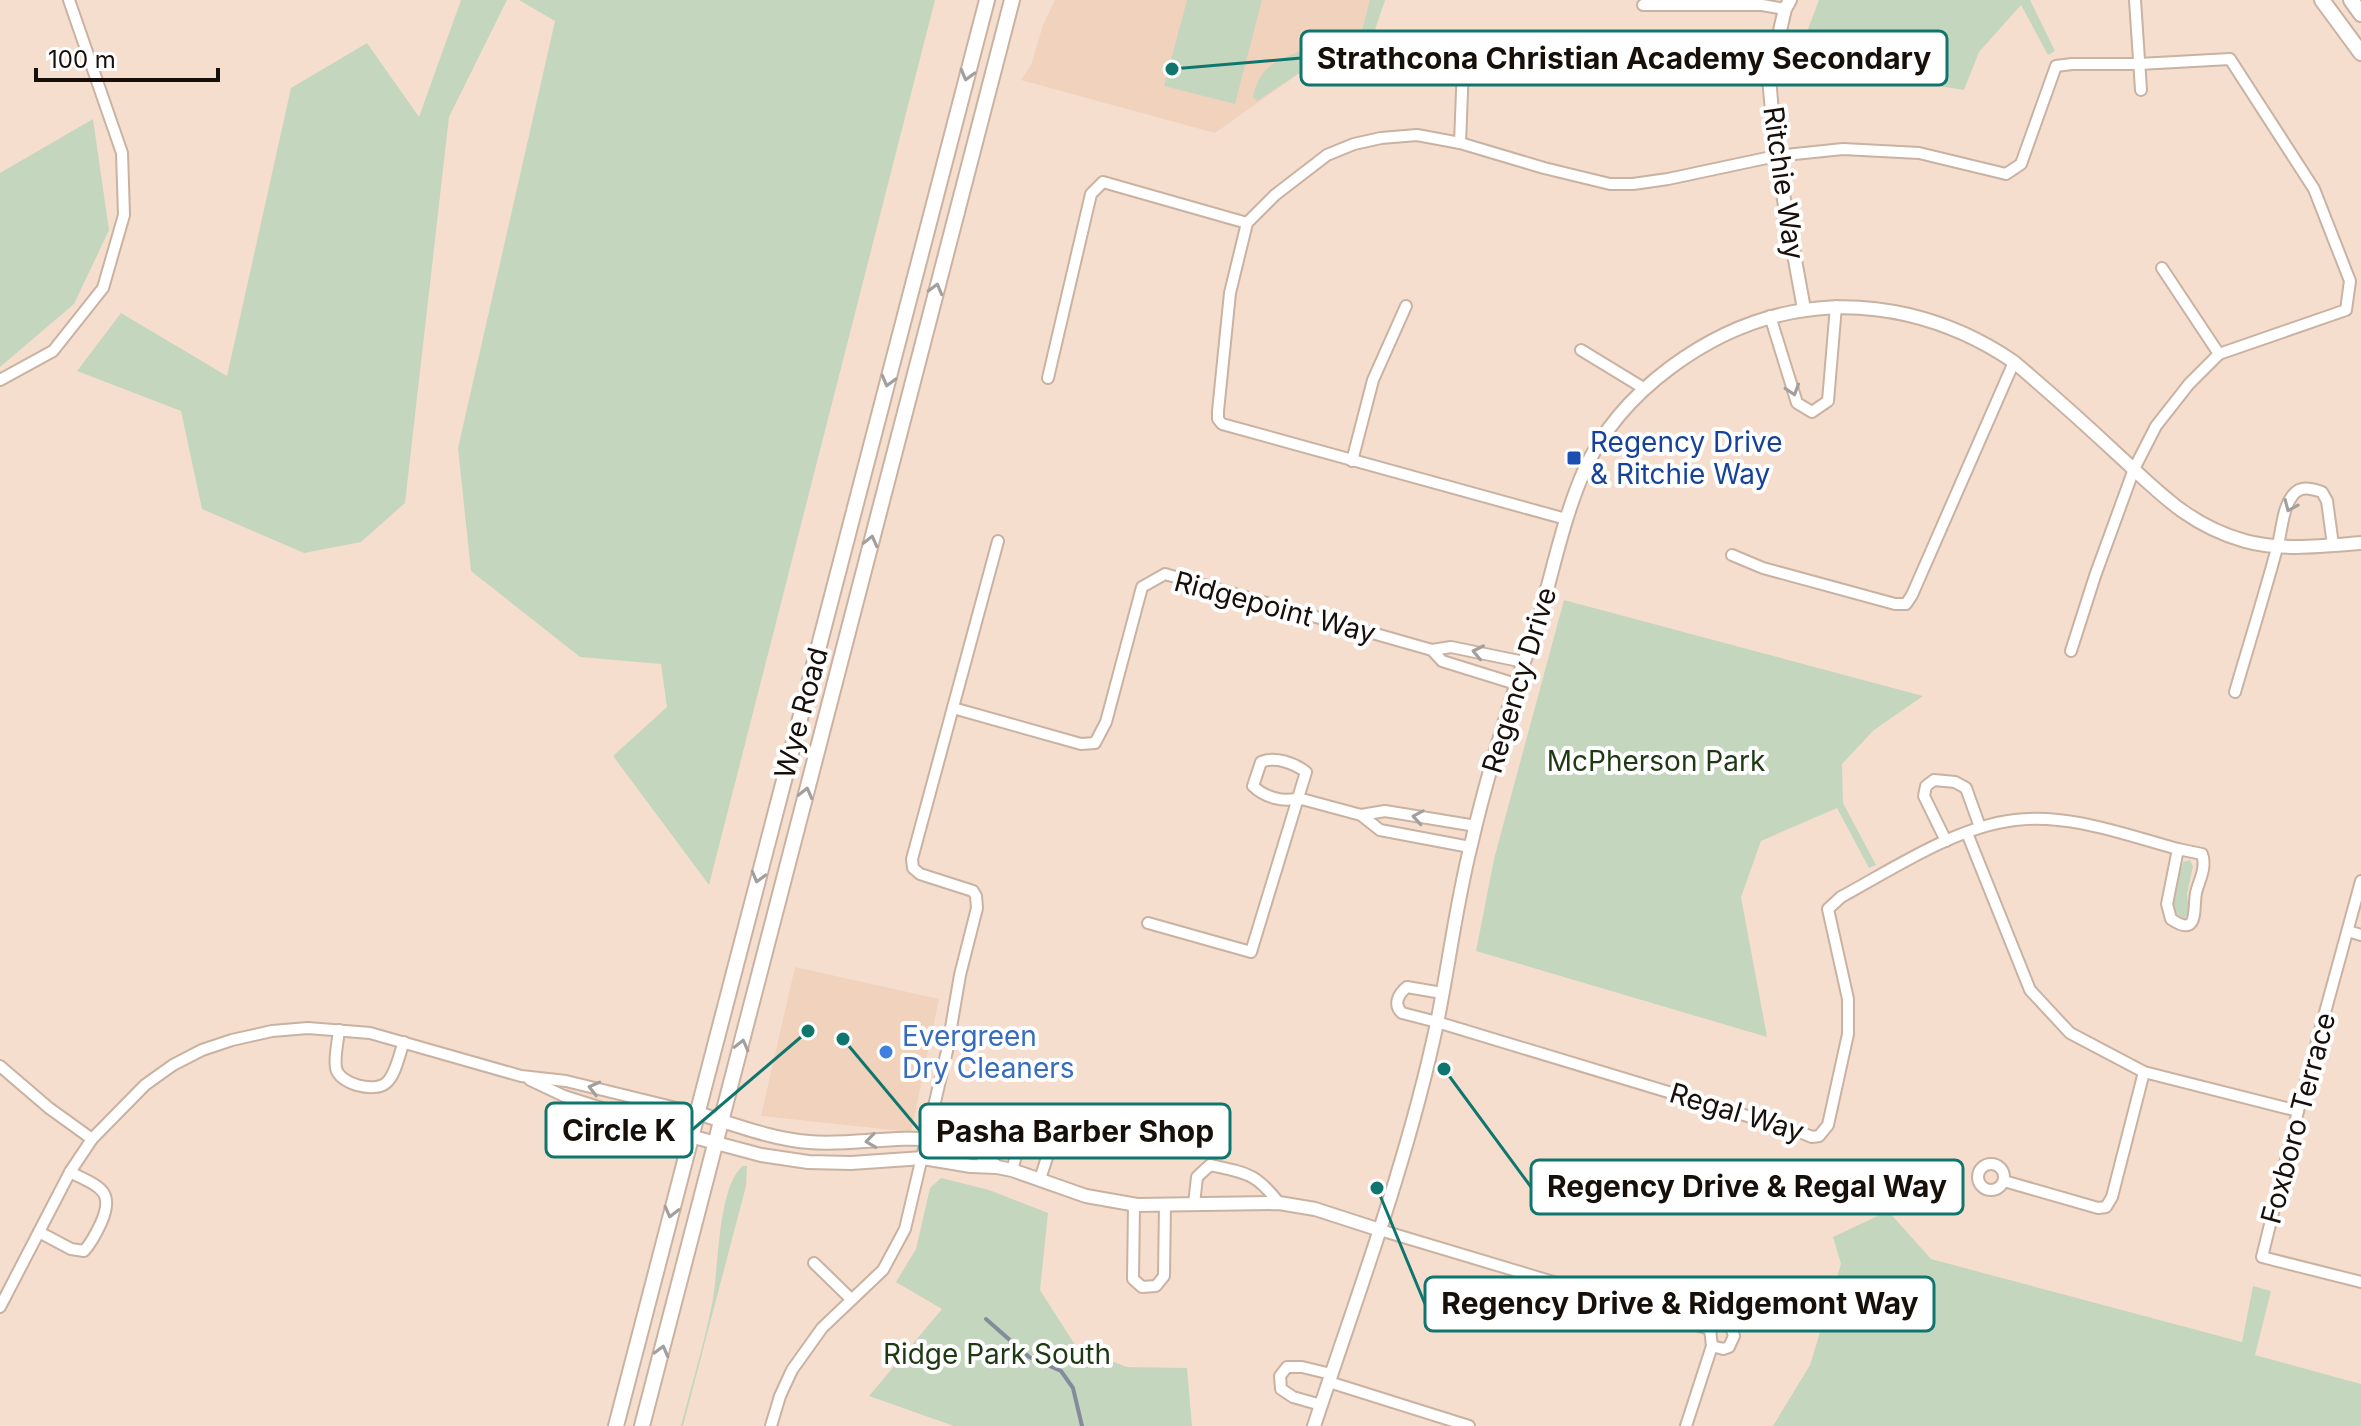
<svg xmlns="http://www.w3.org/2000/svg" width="2361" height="1426" font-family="Inter,sans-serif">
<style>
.built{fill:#f0d2bd}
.green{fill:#c5d6bf}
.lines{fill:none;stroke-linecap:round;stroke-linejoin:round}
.stream{stroke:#848c9c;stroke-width:4}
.minor-casing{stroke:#c9b2a2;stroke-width:14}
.tertiary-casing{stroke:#c9b2a2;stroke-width:16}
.secondary-casing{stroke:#c9b2a2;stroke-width:18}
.minor{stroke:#fff;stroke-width:10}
.tertiary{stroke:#fff;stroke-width:12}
.secondary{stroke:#fff;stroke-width:14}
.oneway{stroke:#a29f9d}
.transit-dot{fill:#1a4fb4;stroke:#fff;stroke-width:3}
.shop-dot{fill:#3f7fe0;stroke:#fff;stroke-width:3}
.labels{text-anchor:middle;stroke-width:8;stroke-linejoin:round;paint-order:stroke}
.street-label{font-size:28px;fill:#170f0a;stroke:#fff}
.transit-label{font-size:28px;fill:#164399;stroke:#fff;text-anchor:start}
.park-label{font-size:28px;fill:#1e3913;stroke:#fff}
.shop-label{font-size:28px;fill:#366cbe;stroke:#fff;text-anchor:start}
.leader{fill:none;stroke:#0f766e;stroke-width:3}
.callout-dot{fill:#0f766e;stroke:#fff;stroke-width:3}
.callout{fill:#fff;stroke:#0f766e;stroke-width:3}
.callout-label{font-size:30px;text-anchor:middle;font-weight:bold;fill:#170f0a}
</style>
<rect width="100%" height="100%" fill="#f6dece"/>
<g class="built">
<path d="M 1055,0 L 1385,0 L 1368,50 L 1364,55 L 1357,59 L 1298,74 L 1215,133 L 1021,80 L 1031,65 L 1043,25 Z"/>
<path d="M 795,967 L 939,999 L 911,1132 L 761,1116 Z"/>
</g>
<g class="green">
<path d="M 461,0 L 507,0 L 449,117 L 405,503 L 361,542 L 304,553 L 202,509 L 181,411 L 77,371 L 121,313 L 227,376 L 291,88 L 367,43 L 419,117 Z"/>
<path d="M 519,0 L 935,0 L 709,885 L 613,756 L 667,707 L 661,664 L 580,657 L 471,571 L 458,448 L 555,21 Z"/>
<path d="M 1187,0 L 1262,0 L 1235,104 L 1164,86 Z"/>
<path d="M 1370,0 L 1385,0 L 1368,50 L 1357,59 L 1298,74 L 1257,101 L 1253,97 C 1260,64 1278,61 1305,49 C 1312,45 1320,39 1327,37 C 1337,34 1347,43 1358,39 L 1361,34 Z"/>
<path d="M 1819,0 L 2030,0 L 2055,51 L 2048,55 L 2021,5 L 1979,52 L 1964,90 L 1887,78 L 1797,79 L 1802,45 Z"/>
<path d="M 93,119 L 109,230 L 74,304 L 0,367 L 0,173 Z"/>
<path d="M 1564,600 L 1923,696 L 1874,730 L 1842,764 L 1843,803 L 1876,865 L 1869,868 L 1837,808 L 1761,841 L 1741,897 L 1767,1037 L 1476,951 L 1494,859 Z"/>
<path d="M 2190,860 L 2193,866 L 2187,894 L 2189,912 L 2185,918 C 2162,913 2179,877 2183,862 Z"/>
<path d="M 743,1166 L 747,1166 L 746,1186 L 683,1426 L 681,1426 C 691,1386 704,1345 712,1304 C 719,1271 717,1186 743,1166 Z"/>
<path d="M 941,1178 L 989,1190 L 1048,1213 L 1040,1290 L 1077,1348 L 1127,1367 L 1187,1368 L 1192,1426 L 954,1426 L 869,1396 L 942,1309 L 896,1282 L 916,1249 L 930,1188 Z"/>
<path d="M 1888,1211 L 1931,1259 L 2242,1342 L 2253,1286 L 2271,1291 L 2255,1355 L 2361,1384 L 2361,1426 L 1773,1426 L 1810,1365 L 1841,1264 L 1833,1237 Z"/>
</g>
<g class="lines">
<path class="stream" d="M 986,1319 L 1029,1357 L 1061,1371 L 1073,1388 L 1082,1426"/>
<g class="minor-casing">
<g id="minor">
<path d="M 2135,0 L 2141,90"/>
<path d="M 1643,5 L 1762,5 L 1785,9"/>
<path d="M 1460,143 L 1464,40"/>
<path d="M 2162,268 L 2219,354"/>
<path d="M 1770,316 L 1797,403 L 1812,412 L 1828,401 L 1836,306"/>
<path d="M 1581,350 L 1645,389"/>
<path d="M 1048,378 L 1091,194 L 1103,182 L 1247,223"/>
<path d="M 0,380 L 53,351 L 103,288 L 124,215 L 122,153 L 69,0"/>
<path d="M 1352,461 L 1373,380 L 1406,306"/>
<path d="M 1566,519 L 1222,424 L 1218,419 L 1218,411 L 1230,293 L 1247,223 L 1275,195 L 1327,155 L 1354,144 L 1381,138 L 1417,135 L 1460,143 L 1544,168 L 1610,184 L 1633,184 L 1668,179 L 1776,156 L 1843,149 L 1919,153 L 2006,174 L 2021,164 L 2056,66 L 2072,64 L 2139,64 L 2230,59 L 2314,189 L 2350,281 L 2346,310 L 2219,354 L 2189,384 L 2156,426 L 2134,469 L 2095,576 L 2071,651"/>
<path d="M 1732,555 L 1763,568 L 1895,604 L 1906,604 L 1912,595 L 2014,362"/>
<path d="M 1432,650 L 1442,661 L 1516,684"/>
<path d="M 2235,692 C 2249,644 2264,596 2277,548 C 2282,532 2282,508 2293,495 C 2301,485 2312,489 2322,492 L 2327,501 L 2333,545"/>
<path d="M 953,708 L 1081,744 L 1095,743 L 1106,722 L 1142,587 L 1165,574 L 1432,650 L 1451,647 L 1524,662"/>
<path d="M 1361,815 L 1385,811 L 1476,826"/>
<path d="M 1967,833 L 2030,990 L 2070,1033 L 2144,1072 L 2298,1111"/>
<path d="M 1946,841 L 1924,796 L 1926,786 L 1934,780 L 1955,782 L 1966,788 L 1980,827"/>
<path d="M 2178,849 L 2202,854 C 2207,868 2199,880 2196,893 C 2193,910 2199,938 2171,919 L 2167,904 Z"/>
<path d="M 2361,881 L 2298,1111 L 2262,1257 L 2361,1282"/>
<path d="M 1148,923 L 1251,952 L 1298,798 L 1306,772 C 1294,763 1275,756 1261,762 L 1253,786 C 1264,797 1284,803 1298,798 L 1361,815 L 1380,830 L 1470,847"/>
<path d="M 2348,931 L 2361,935"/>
<path d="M 1442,993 L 1407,987 C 1398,994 1393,1005 1402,1013 L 1437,1022 L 1797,1131 L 1812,1137 L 1819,1136 L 1828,1125 L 1848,1034 L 1848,999 L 1828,909 L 1841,897 C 1893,869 1955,827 2015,820 C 2069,813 2126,835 2178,849"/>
<path d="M 339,1030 C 338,1041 334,1057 336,1068 C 339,1084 374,1093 386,1083 C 396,1075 399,1054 404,1042"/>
<path d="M 0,1066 L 49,1108 L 92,1139"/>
<path d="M 530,1080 L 564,1096 L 690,1136"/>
<circle cx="1991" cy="1177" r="13"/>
<path d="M 1012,1170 C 1018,1151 1022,1119 1043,1115 L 1056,1124 L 1055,1133 L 1040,1179"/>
<path d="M 2004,1181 L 2098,1208 L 2106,1207 L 2112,1197 L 2144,1072"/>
<path d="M 1194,1204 L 1197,1177 L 1210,1165 C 1247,1173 1256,1173 1279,1203"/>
<path d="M 1134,1205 L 1133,1279 L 1142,1287 L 1156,1286 L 1164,1276 L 1165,1205"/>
<path d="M 1380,1230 L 1710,1329 L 1720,1323 L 1731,1327 L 1734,1336 L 1729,1347 L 1723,1349 L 1712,1346"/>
<path d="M 39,1232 L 71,1249 L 84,1251 C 92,1242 96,1234 101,1223 C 116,1189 97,1186 70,1172"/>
<path d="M 814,1263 L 851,1299"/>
<path d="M 0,1307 L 70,1172 L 92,1139 L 145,1085 L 173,1065 L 202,1050 L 232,1040 L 272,1031 L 308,1028 L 370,1033 L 521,1076 L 566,1081 L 697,1113"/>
<path d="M 1329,1382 L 1469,1426"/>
<path d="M 1321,1405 L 1293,1397 L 1281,1389 L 1280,1376 L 1287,1367 L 1302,1367 L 1331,1374"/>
<path d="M 771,1426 L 780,1396 L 792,1370 L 822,1328 L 883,1270 L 905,1229 L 947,1051 L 960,975 L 977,908 L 976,896 L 973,891 L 920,874 L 913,868 L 912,859 L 998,541"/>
<path d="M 1686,1426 L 1712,1346 L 1710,1329"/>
</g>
</g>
<g class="tertiary-casing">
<g id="tertiary">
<path d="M 1790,0 L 1785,9 L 1769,78 L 1776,156 L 1804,309"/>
<path d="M 697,1113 C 733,1124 771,1139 809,1142 C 870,1148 948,1119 997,1167"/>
<path d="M 690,1136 L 761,1155 L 808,1162 L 851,1163 L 923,1158 L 971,1166 L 997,1167 L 1012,1170 L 1086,1196 L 1137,1205 L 1279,1203 L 1315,1209 L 1380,1230"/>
<path d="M 1314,1426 C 1358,1293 1408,1160 1437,1023 C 1449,964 1456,904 1471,845 C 1483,792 1499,738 1516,686 C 1522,664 1532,643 1538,622 C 1553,571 1563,519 1584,471 C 1620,391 1709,328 1793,312 C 1870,297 1950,318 2014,362 C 2048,391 2082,421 2115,452 C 2157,490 2187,525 2245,541 C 2281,551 2324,546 2361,543"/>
</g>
</g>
<g class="secondary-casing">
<g id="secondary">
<path d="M 2322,0 L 2361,53"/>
<path d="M 2351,0 L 2361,14"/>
<path d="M 616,1426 L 987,0"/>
<path d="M 642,1426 L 1012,0"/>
</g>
</g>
<use href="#minor" class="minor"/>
<use href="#tertiary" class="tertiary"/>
<use href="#secondary" class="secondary"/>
</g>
<defs><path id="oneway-chevron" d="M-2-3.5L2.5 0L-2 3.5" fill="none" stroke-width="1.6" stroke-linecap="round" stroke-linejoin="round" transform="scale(2)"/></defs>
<g class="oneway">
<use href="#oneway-chevron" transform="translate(967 75) rotate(105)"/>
<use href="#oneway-chevron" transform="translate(936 289) rotate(-75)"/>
<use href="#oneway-chevron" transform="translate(888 381) rotate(105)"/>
<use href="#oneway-chevron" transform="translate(1793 390) rotate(72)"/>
<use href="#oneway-chevron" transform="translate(2290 506) rotate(113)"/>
<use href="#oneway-chevron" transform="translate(871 541) rotate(-76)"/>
<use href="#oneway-chevron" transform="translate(1478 652) rotate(-168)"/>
<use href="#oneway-chevron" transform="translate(806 793) rotate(-76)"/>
<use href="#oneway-chevron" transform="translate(1418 817) rotate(-170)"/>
<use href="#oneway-chevron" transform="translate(758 877) rotate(105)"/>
<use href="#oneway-chevron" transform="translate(742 1045) rotate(-76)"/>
<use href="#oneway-chevron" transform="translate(594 1088) rotate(-166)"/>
<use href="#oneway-chevron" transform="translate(871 1141) rotate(172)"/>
<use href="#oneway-chevron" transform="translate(671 1212) rotate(104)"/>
<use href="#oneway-chevron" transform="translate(662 1351) rotate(-75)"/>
</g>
<rect class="transit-dot" x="1566" y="450" width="16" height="16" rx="4"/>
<circle class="shop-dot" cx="886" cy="1052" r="8"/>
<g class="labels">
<g class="street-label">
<text transform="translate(1784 183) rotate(82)" y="10">Ritchie Way</text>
<text transform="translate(1275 607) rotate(15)" y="10">Ridgepoint Way</text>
<text transform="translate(1519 680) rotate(-73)" y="10">Regency Drive</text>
<text transform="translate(801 713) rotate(-75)" y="10">Wye Road</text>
<text transform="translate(1737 1112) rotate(17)" y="10">Regal Way</text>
<text transform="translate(2298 1118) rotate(-75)" y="10">Foxboro Terrace</text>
</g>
<g class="transit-label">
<text x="1590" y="452">Regency Drive<tspan x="1590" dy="32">&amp; Ritchie Way</tspan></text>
</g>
<g class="park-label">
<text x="1656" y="771">McPherson Park</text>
<text x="997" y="1364">Ridge Park South</text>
</g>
<g class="shop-label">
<text x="902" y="1046">Evergreen<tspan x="902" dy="32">Dry Cleaners</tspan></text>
</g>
</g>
<path class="leader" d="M1172 69L1301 58M808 1031L692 1130M843 1039L920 1131M1444 1069L1531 1187M1377 1188L1425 1304"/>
<g class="callout-dot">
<circle cx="1172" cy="69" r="8"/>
<circle cx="808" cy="1031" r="8"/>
<circle cx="843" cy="1039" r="8"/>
<circle cx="1444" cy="1069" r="8"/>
<circle cx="1377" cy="1188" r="8"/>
</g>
<g class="callout">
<rect x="1301" y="31" width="646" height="54" rx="8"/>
<rect x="546" y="1103" width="146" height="54" rx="8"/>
<rect x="920" y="1104" width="310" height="54" rx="8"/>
<rect x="1531" y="1160" width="432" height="54" rx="8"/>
<rect x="1425" y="1277" width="509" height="54" rx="8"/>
</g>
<g class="callout-label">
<text x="1624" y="69">Strathcona Christian Academy Secondary</text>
<text x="619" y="1141">Circle K</text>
<text x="1075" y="1142">Pasha Barber Shop</text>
<text x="1747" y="1197">Regency Drive &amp; Regal Way</text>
<text x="1680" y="1314">Regency Drive &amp; Ridgemont Way</text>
</g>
<path d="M36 68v12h182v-12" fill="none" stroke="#170f0a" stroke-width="4"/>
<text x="48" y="68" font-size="24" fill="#170f0a" stroke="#ffffff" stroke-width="6" paint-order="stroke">100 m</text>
</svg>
